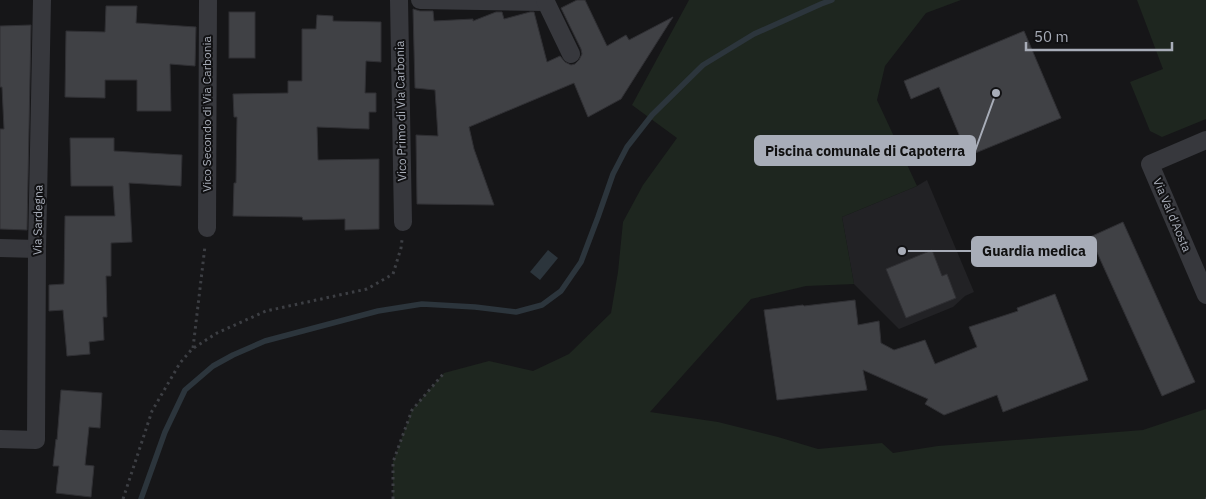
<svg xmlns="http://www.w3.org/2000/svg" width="1206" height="499" font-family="'IBM Plex Sans',sans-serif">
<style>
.built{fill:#222225}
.green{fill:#1e261f}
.water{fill:#2c353c}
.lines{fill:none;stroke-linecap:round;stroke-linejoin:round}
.stream{stroke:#2c353c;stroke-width:5.5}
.building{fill:#404145;stroke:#303034}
.path{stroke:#3d3f44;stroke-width:3;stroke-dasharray:2.5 4;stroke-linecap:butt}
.minor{stroke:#37383d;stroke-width:18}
.labels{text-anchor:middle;stroke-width:4;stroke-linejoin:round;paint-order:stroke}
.street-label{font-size:12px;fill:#a8adb8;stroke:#111113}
.leader{fill:none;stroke:#a8adb8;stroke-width:2}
.callout-dot{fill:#a8adb8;stroke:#111113;stroke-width:2}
.callout{fill:#a8adb8;stroke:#a8adb8;stroke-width:2}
.callout-label{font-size:14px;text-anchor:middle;font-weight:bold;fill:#111}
</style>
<rect width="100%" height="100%" fill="#161618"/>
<path class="built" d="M 927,180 L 974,292 L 965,296 L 953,307 L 899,329 L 854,284 L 842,217 L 917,186 Z"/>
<g class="green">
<path d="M 689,0 L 961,0 L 926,13 L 885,66 L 877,100 L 917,186 L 842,217 L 854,284 L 806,286 L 751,299 L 650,412 L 718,422 L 778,437 L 818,449 L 882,443 L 893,453 L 938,446 L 1143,430 L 1206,409 L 1206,499 L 393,499 L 393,462 L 412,410 L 444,373 L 489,361 L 533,371 L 569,354 L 611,313 L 618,272 L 623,222 L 643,185 L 677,138 L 632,105 Z"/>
<path d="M 1137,0 L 1206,0 L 1206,119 L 1162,137 L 1150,131 L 1130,82 L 1163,69 Z"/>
</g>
<path class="water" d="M 548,250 L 558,258 L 540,280 L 530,272 Z"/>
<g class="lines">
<path class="stream" d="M 141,499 L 165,432 L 185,390 L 213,366 L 233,355 L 265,341 L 378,311 L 422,304 L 475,307 L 516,312 L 542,305 L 561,291 L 581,262 L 598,217 L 613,174 L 627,147 L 652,115 L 703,65 L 754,34 L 821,4 L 832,0"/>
</g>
<g class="building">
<path d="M 577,0 L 585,0 L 607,46 L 626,35 L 629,40 L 673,17 L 621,99 L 588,117 L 574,83 L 469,127 L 474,149 L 494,205 L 417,204 L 416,135 L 438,136 L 435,90 L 415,88 L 413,9 L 420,11 L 433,11 L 434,21 L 473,19 L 473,21 L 496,12 L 502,12 L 504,19 L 530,12 L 534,12 L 547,62 L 560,56 L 565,62 L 571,65 L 575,64 L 579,60 L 582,54 L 581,49 L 561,8 Z"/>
<path d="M 106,6 L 137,6 L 136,23 L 196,27 L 195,66 L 170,64 L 171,111 L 137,111 L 137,80 L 105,80 L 105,98 L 65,97 L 66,31 L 105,32 Z"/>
<rect x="229" y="12" width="26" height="46"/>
<path d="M 317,15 L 333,16 L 333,21 L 381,22 L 381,62 L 366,61 L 365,93 L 376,93 L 376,112 L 369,112 L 369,129 L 317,127 L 318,160 L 379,159 L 379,229 L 345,230 L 345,219 L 303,220 L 302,217 L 233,216 L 234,183 L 236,183 L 237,117 L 234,117 L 233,94 L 288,93 L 288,81 L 302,81 L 302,29 L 316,29 Z"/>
<path d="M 31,25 L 27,230 L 0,229 L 0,129 L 4,129 L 2,87 L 0,87 L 0,26 Z"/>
<path d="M 1024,31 L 1061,118 L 968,156 L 939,87 L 911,99 L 904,81 Z"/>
<path d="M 70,138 L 114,138 L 114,151 L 182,155 L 181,186 L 129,183 L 132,242 L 111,243 L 111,276 L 106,276 L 107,317 L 103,317 L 104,340 L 89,342 L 90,354 L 67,356 L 63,310 L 49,311 L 49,285 L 64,284 L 65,216 L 115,216 L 113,186 L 71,186 Z"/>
<path d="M 1123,222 L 1195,382 L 1162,396 L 1090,237 Z"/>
<path d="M 932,250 L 942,276 L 947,274 L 956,298 L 906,318 L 886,269 Z"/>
<path d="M 1055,294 L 1088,380 L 1003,412 L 997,395 L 944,415 L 925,404 L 928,399 L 863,370 L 867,390 L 777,400 L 764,310 L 803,305 L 804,306 L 855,300 L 858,325 L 879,321 L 881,343 L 894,350 L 925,340 L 935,364 L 977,347 L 969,327 L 1018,311 L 1017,308 Z"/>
<path d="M 61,390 L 102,393 L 100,428 L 89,427 L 85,465 L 94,466 L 91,497 L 56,493 L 59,466 L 53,466 L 56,439 L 57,440 Z"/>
</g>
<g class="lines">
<g class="path">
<path d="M 193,348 L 205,246"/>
<path d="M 123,499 L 152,411 L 180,363 L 192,349 L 217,333 L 266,311 L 367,289 L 393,274 L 401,248 L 402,240"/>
<path d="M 393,499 L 393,462 L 412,410 L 444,373"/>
<path d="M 1205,499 L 1206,499"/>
</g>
<g class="minor">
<path d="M 399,0 L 403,222"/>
<path d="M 420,0 L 546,2"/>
<path d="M 545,0 L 571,54"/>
<path d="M 1206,140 L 1150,164 L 1206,295"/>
<path d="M 207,228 L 208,0"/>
<path d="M 0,248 L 37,249"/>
<path d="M 0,439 L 36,440 L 37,249 L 42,0"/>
</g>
</g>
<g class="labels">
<g class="street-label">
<text transform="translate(401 111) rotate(-91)" y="4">Vico Primo di Via Carbonia</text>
<text transform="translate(207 114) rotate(-90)" y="4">Vico Secondo di Via Carbonia</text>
<text transform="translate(1172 215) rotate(67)" y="4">Via Val d'Aosta</text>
<text transform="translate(38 220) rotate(-89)" y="4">Via Sardegna</text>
</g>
</g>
<path class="leader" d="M996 93L975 151M902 251L972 251"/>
<g class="callout-dot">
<circle cx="996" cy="93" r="5"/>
<circle cx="902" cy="251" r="5"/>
</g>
<g class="callout">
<rect x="755" y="136" width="220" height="29" rx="5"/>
<rect x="972" y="237" width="124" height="29" rx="5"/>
</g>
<g class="callout-label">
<text x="865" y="156">Piscina comunale di Capoterra</text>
<text x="1034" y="256">Guardia medica</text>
</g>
<path d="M1026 42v8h146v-8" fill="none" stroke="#a8adb8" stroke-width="2.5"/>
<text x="1034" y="42" font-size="15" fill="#a8adb8" stroke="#111113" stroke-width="4" paint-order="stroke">50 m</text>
</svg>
